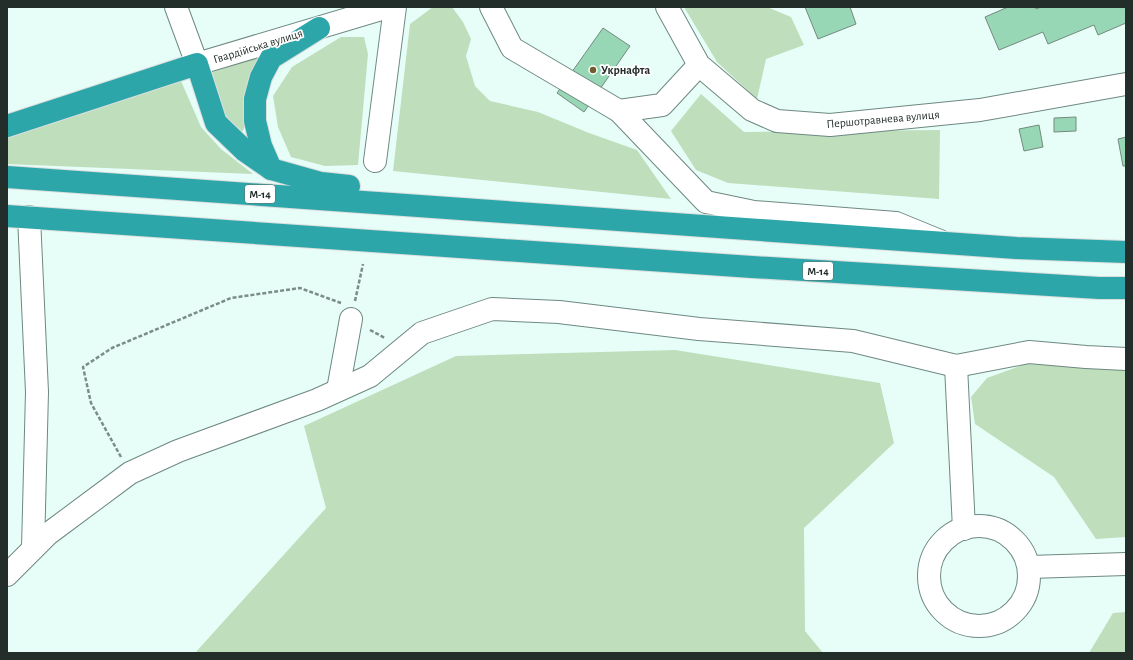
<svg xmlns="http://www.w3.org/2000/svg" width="1133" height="660" font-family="'Alegreya Sans',sans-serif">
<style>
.green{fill:#bedebc}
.building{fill:#98d7b6;stroke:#748a7e}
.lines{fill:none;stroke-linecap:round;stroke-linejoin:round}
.minor-casing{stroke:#6e8882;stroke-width:24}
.highway-casing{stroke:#dcdedd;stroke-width:24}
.path{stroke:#7c8c88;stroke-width:2.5;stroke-dasharray:4 2;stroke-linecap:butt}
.minor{stroke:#fff;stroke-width:22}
.highway{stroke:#2da6a9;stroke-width:22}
.poi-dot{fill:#715e2d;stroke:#fff;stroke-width:1.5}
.labels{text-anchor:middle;stroke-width:3.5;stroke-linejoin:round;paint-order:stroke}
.shield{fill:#fff;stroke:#656d6b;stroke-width:1}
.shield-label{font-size:11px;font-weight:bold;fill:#232e2b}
.street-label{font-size:12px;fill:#232e2b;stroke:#fff}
.poi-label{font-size:12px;font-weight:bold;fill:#232e2b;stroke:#fff;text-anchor:start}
</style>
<rect width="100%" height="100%" fill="#e7fef8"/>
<g class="green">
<path d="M 433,7 L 452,7 L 463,22 L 471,39 L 466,56 L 475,86 L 490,101 L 538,112 L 589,133 L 637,150 L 671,199 L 393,171 L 410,24 Z"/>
<path d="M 684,7 L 767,7 L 791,17 L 804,45 L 766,59 L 757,99 L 717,62 Z"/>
<path d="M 341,37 L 364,37 L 368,54 L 358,165 L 325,166 L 291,157 L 278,127 L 273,96 L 292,67 Z"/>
<path d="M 262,56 L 243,131 L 239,133 L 225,118 L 207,74 Z"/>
<path d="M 181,81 L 201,127 L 221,149 L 253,174 L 7,164 L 7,135 Z"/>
<path d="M 701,94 L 744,132 L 940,130 L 939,199 L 728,183 L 696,170 L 671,131 Z"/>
<path d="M 675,350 L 880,383 L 894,443 L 804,528 L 805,631 L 823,653 L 195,653 L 326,508 L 304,426 L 456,356 Z"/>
<path d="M 1026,364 L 1126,366 L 1126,537 L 1096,539 L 1054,477 L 975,424 L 971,397 L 987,378 Z"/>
<path d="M 1126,612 L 1126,653 L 1089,653 L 1113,613 Z"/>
</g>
<g class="building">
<path d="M 805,7 L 850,7 L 856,24 L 818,39 Z"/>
<path d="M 1008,7 L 1035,7 L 1036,9 L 1041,7 L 1126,7 L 1126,23 L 1098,35 L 1094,25 L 1048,44 L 1043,32 L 999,50 L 985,17 Z"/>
<path d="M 603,28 L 630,46 L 584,112 L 557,93 Z"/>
<path d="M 1076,117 L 1076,131 L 1054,132 L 1054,118 Z"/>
<path d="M 1039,125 L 1043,147 L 1024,151 L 1019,129 Z"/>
<path d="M 1126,137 L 1126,166 L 1123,166 L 1118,139 Z"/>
</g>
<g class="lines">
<g class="minor-casing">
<g id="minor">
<path d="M 176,7 L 197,64 L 388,7"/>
<path d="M 491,7 L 512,48 L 619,111 L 706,202 L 754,212 L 896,223 L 940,241"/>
<path d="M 667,7 L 699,65 L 752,110 L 777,121 L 830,125 L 980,110 L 1126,84"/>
<path d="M 619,111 L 662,105 L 699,65"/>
<path d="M 375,161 L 395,7"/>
<path d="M 29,217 L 37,392 L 33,548"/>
<path d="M 956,366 L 964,529"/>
<path d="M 338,390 L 351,319"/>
<circle cx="979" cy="576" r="50"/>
<path d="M 1029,567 L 1126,564"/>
<path d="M 7,575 L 48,534 L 130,473 L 178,451 L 317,400 L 370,376 L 422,333 L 492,309 L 559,312 L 699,329 L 853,341 L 956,366 L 1029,352 L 1086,357 L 1126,359"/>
</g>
</g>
<g class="highway-casing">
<g id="highway">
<path d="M 7,126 L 197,64 L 216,123 L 245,151 L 271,169 L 321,183 L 349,186"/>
<path d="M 271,169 L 261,146 L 255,121 L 255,99 L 261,77 L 271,58 L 319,28"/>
<path d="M 7,177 L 1016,248 L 1126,252"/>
<path d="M 7,216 L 752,267 L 1099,288 L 1126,288"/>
</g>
</g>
<g class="path">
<path d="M 355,301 L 363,264"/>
<path d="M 370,330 L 385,338"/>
<path d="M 121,457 L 91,403 L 83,367 L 112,348 L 231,298 L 300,288 L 341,303"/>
</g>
<use href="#minor" class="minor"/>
<use href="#highway" class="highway"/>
</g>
<circle class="poi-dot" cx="593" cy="70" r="4"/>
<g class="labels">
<g class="shield">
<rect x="245" y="185" width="30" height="18" rx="3"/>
<rect x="803" y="262" width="30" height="18" rx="3"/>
</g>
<g class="shield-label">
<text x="260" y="198">М-14</text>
<text x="818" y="275">М-14</text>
</g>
<g class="street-label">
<text transform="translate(258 46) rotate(-17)" y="4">Гвардійська вулиця</text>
<text transform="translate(883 119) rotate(-5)" y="4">Першотравнева вулиця</text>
</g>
<g class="poi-label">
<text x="601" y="74">Укрнафта</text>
</g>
</g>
<rect width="1133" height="660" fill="none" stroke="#232e2b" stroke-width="16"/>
</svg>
